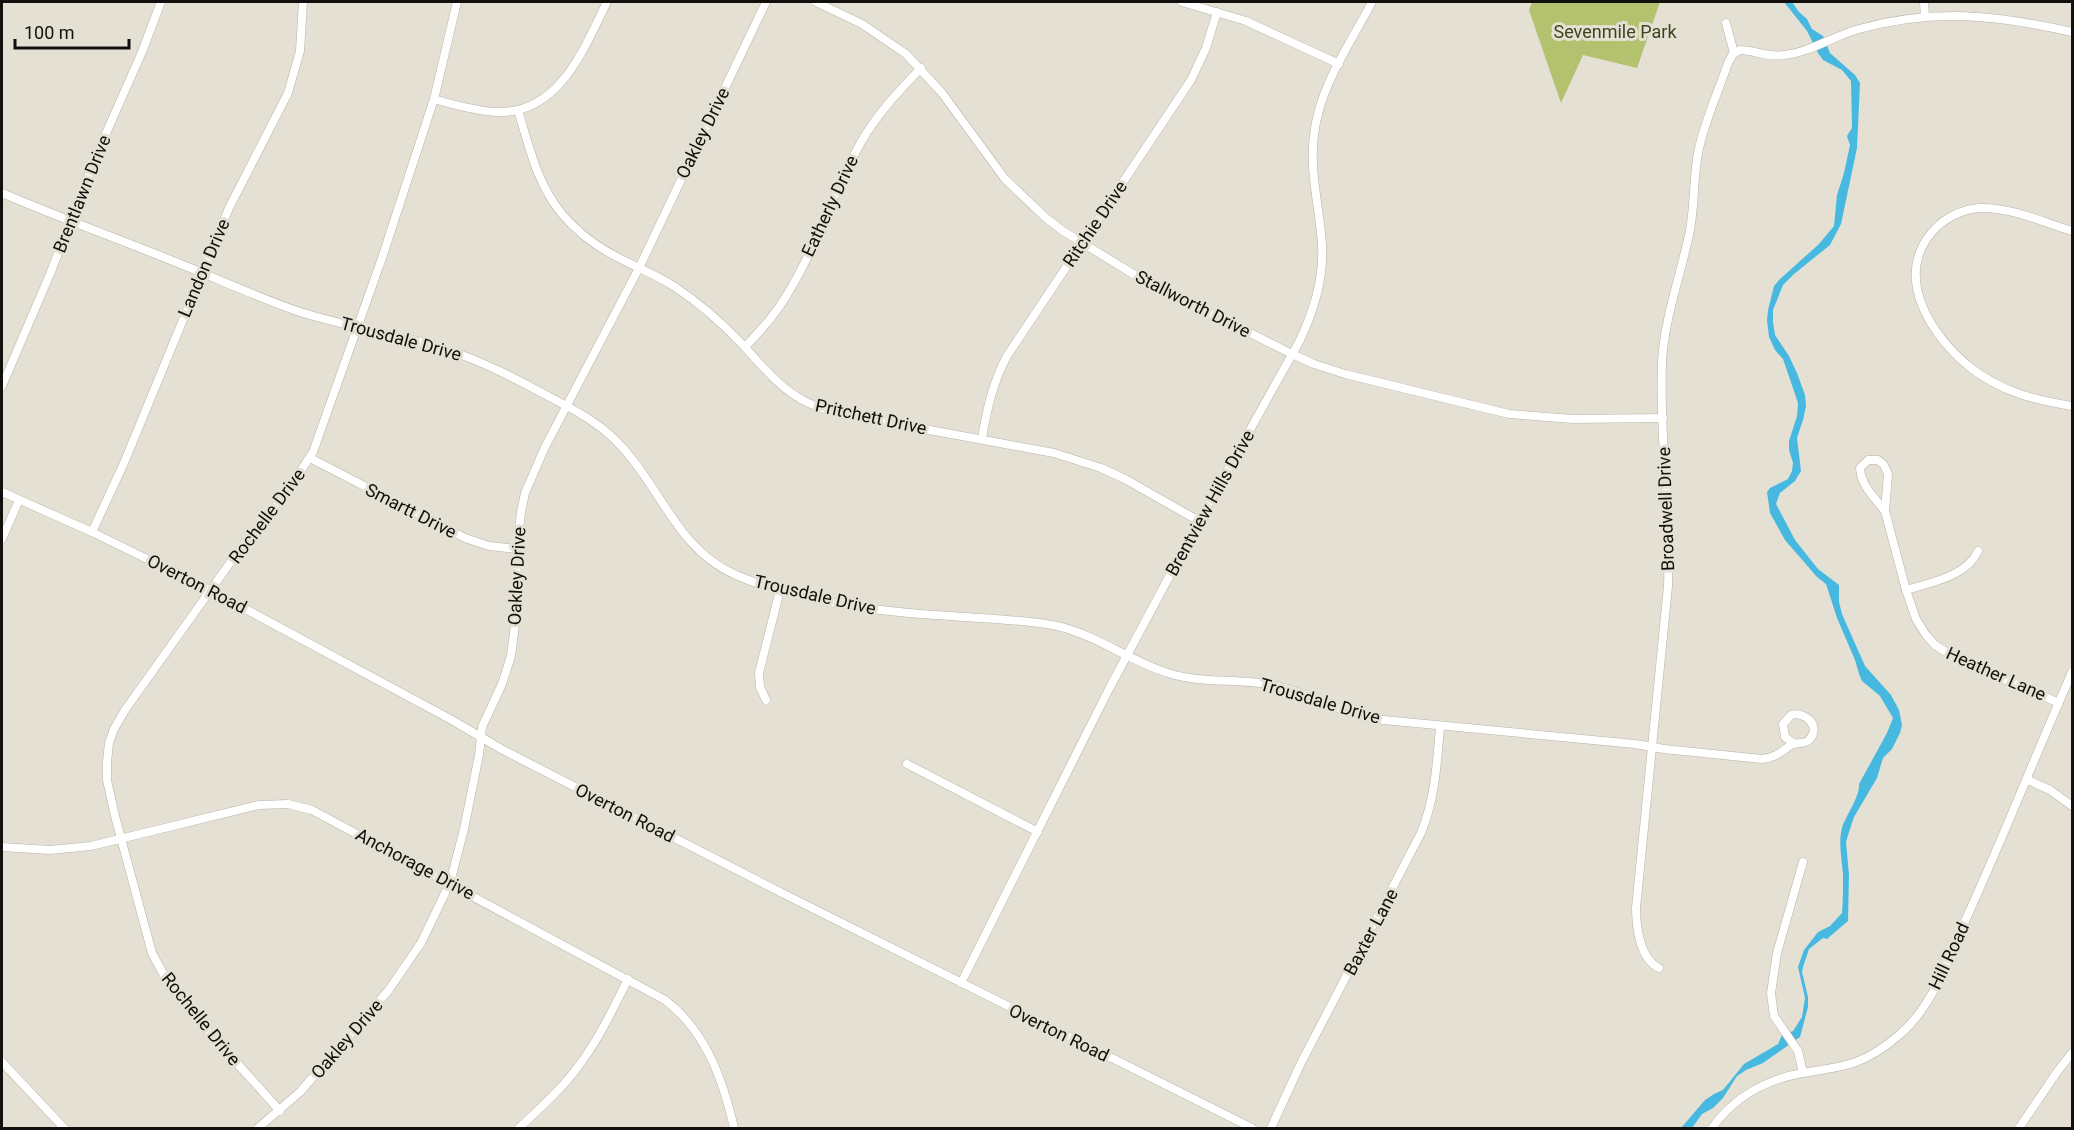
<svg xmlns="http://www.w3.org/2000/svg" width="2074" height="1130" font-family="Roboto,sans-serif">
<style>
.green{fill:#b4c16f}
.water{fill:#47b9e1}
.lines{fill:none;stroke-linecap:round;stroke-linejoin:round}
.minor-casing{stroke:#b8b3a8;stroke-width:9}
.minor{stroke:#fff;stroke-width:8}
.labels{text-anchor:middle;stroke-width:6;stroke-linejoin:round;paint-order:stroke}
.park-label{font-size:18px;fill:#3e441e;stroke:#e5e0d4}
.street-label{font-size:18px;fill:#11100c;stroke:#e5e0d4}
</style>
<rect width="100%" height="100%" fill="#e5e0d4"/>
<path class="green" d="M 1532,2 L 1660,2 L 1637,68 L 1583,55 L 1561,103 L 1529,10 Z"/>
<path class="water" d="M 1784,2 L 1792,2 L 1799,12 L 1807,19 L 1812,29 L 1823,36 L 1830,53 L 1855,75 L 1860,83 L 1857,148 L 1841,224 L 1830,245 L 1794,274 L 1783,285 L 1773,310 L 1773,322 L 1775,335 L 1789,356 L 1797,373 L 1805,395 L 1806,406 L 1803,420 L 1797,438 L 1801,471 L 1795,481 L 1780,493 L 1776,504 L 1795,540 L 1818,569 L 1839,585 L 1839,602 L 1842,614 L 1865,666 L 1891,695 L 1899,710 L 1902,725 L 1900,733 L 1892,749 L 1883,758 L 1877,778 L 1854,817 L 1848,835 L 1846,842 L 1849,875 L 1848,921 L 1827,939 L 1823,938 L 1809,949 L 1803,967 L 1802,972 L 1808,997 L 1808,1007 L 1800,1037 L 1763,1063 L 1746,1070 L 1737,1076 L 1723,1098 L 1713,1108 L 1702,1114 L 1692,1128 L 1681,1128 L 1705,1100 L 1714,1094 L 1723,1090 L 1744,1064 L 1778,1044 L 1782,1035 L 1793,1031 L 1802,1017 L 1805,998 L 1798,967 L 1804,950 L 1818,932 L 1830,926 L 1842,913 C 1843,901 1843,888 1843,875 C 1842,860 1838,843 1842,828 C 1846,815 1860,797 1859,784 L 1887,733 L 1893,718 L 1880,696 L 1862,681 L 1859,674 L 1855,660 L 1837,618 L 1826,584 L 1817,577 L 1785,540 L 1770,513 L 1767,492 L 1770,488 L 1788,479 L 1792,471 L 1793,463 L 1789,450 L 1789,441 L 1797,416 L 1798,403 L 1783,359 L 1775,350 L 1769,337 L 1767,320 L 1768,310 L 1774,286 L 1779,280 L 1819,244 L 1834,226 L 1837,195 L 1844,173 L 1850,145 L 1847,136 L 1852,128 L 1851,81 L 1842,70 L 1823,60 L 1818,53 L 1807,31 Z"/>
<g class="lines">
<g class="minor-casing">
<g id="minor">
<path d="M 816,2 L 862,24 L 906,54 L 942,93 L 1005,179 L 1046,218 L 1063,231 L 1138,277 L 1292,354 L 1314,364 L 1345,374 L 1509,414 L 1573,419 L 1663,418"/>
<path d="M 1182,2 L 1246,21 L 1339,64"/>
<path d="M 1924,2 L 1925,16"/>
<path d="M 1726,23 L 1734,53"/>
<path d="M 434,99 C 454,105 476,111 497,112 C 560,114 584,48 607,2"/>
<path d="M 518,110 C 529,146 537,184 562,214 C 578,233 600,249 623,260 C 640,269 659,276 675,287 C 699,303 721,322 741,343 C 758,361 775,383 796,396 C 811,406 827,410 843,414 L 1054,453 L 1101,468 L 1125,479 L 1199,521"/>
<path d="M 2,193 C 60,218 119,239 178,263 C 218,279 257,297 297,311 C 345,327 396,333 444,349 C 490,363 532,388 574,410 C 592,420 608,431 622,447 C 662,490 678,550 736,575 C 801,603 881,612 951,616 C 986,619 1022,619 1057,626 C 1097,635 1129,661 1168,673 C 1202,684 1238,678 1273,685 C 1308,692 1338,712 1373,719 L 1635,744 L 1664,749 L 1762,759 C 1775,758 1781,752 1791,745 C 1796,742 1803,745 1809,740 C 1822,726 1805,711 1791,715 L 1783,724 L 1785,737 L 1793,743"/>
<path d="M 2072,231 C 2043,222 2010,207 1980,208 C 1962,209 1944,218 1932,232 C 1893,278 1932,337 1971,368 C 2002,392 2035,400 2072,406"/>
<path d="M 745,347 C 761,330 776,314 788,293 C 817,246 833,192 860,144 C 876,115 898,92 921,68"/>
<path d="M 2,386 L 50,274 L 96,156 L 142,52 L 161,2"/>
<path d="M 982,438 C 987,409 993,382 1007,356 L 1191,80 L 1206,48 L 1217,12"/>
<path d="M 310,458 L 465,538 L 489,546 L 517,549"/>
<path d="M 2,492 L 92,532 L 212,591 L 450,719 L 503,750 L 786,895 L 1252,1128"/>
<path d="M 1885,511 C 1875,498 1861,486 1860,468 L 1868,460 L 1878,460 L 1884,465 L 1888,474 L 1885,511 L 1906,590 L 1916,619 L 1926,635 L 1935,645 L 1954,657 L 2059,703"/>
<path d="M 92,532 L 124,463 L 229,208 L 288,93 L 300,51 L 303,2"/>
<path d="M 2,539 L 19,500"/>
<path d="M 1906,590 C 1930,583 1967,576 1978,551"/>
<path d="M 766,700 L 760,687 L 759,673 L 780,590"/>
<path d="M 907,764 L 1038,832"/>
<path d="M 2028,780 L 2050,790 L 2072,806"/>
<path d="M 2,847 L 50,850 L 91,846 L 259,805 L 288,804 L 312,810 L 665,1000 C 706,1031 723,1080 734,1128"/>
<path d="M 1659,968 C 1640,959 1636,927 1636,908 L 1668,586 C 1671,512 1659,438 1662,363 C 1664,320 1680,277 1689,235 C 1695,208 1693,180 1698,153 C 1704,122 1718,93 1728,63 L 1733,54 L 1740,50 C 1755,50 1767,58 1785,55 C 1810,52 1834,36 1859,29 C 1934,8 1997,15 2072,32"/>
<path d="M 961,983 L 1109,689 L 1199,521 L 1299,342 C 1314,311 1324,279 1322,245 C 1320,208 1309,173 1314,135 C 1319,87 1350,44 1372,2"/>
<path d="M 2,1062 L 64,1128"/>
<path d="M 1803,1073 L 1798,1051 L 1774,1016 L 1771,993 L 1777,953 L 1803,862"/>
<path d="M 280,1111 L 182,1002 L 166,979 L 152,953 L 115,816 L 107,780 L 107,762 L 109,743 L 114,729 L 125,710 L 242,546 L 285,495 L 313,452 L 382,258 L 434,99 L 457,2"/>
<path d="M 258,1128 L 300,1092 L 388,991 L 421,943 L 450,883 L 464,829 L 479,755 L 482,727 L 502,684 L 511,656 L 516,617 L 517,549 L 521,512 L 525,493 L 545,447 L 639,268 L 766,2"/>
<path d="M 519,1128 C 539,1109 560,1091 577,1068 C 598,1041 613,1009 628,979"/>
<path d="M 1271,1128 L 1301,1063 L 1421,833 C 1435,799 1437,763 1440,727"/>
<path d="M 1712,1128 C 1734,1097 1765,1080 1802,1073 C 1820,1070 1839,1068 1856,1062 C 1872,1056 1885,1047 1898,1036 C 1933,1007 1948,959 1966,919 C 2003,838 2036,754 2072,672"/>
<path d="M 2019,1128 L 2057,1072 L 2072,1053"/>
</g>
</g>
<use href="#minor" class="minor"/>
</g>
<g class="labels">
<g class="park-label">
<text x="1615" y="38">Sevenmile Park</text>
</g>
<g class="street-label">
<text transform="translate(703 133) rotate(-64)" y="6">Oakley Drive</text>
<text transform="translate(82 194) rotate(-68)" y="6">Brentlawn Drive</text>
<text transform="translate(830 206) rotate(-65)" y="6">Eatherly Drive</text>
<text transform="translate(1095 224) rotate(-56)" y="6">Ritchie Drive</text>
<text transform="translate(204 268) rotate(-67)" y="6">Landon Drive</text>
<text transform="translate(1193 304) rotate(27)" y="6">Stallworth Drive</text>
<text transform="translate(401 339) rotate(15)" y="6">Trousdale Drive</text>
<text transform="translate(871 417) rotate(12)" y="6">Pritchett Drive</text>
<text transform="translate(1210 503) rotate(-61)" y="6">Brentview Hills Drive</text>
<text transform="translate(1666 509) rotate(-92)" y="6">Broadwell Drive</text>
<text transform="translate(411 511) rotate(27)" y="6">Smartt Drive</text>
<text transform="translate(267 516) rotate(-53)" y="6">Rochelle Drive</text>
<text transform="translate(517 576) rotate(-87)" y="6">Oakley Drive</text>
<text transform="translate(197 584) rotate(27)" y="6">Overton Road</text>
<text transform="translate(815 595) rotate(13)" y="6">Trousdale Drive</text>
<text transform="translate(1996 674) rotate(24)" y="6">Heather Lane</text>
<text transform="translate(1320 701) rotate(16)" y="6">Trousdale Drive</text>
<text transform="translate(625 813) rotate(27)" y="6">Overton Road</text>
<text transform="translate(415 864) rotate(28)" y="6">Anchorage Drive</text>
<text transform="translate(1371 932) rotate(-62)" y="6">Baxter Lane</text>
<text transform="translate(1949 956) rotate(-65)" y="6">Hill Road</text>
<text transform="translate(201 1019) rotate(51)" y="6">Rochelle Drive</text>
<text transform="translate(1059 1033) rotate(26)" y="6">Overton Road</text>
<text transform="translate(347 1039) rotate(-49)" y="6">Oakley Drive</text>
</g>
</g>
<rect width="2074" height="1130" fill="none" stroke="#11100c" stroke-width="6"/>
<path d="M15 39v9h114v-9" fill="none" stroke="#11100c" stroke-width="3"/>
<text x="24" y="39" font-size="18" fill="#11100c" stroke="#e5e0d4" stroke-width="4.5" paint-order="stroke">100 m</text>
</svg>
